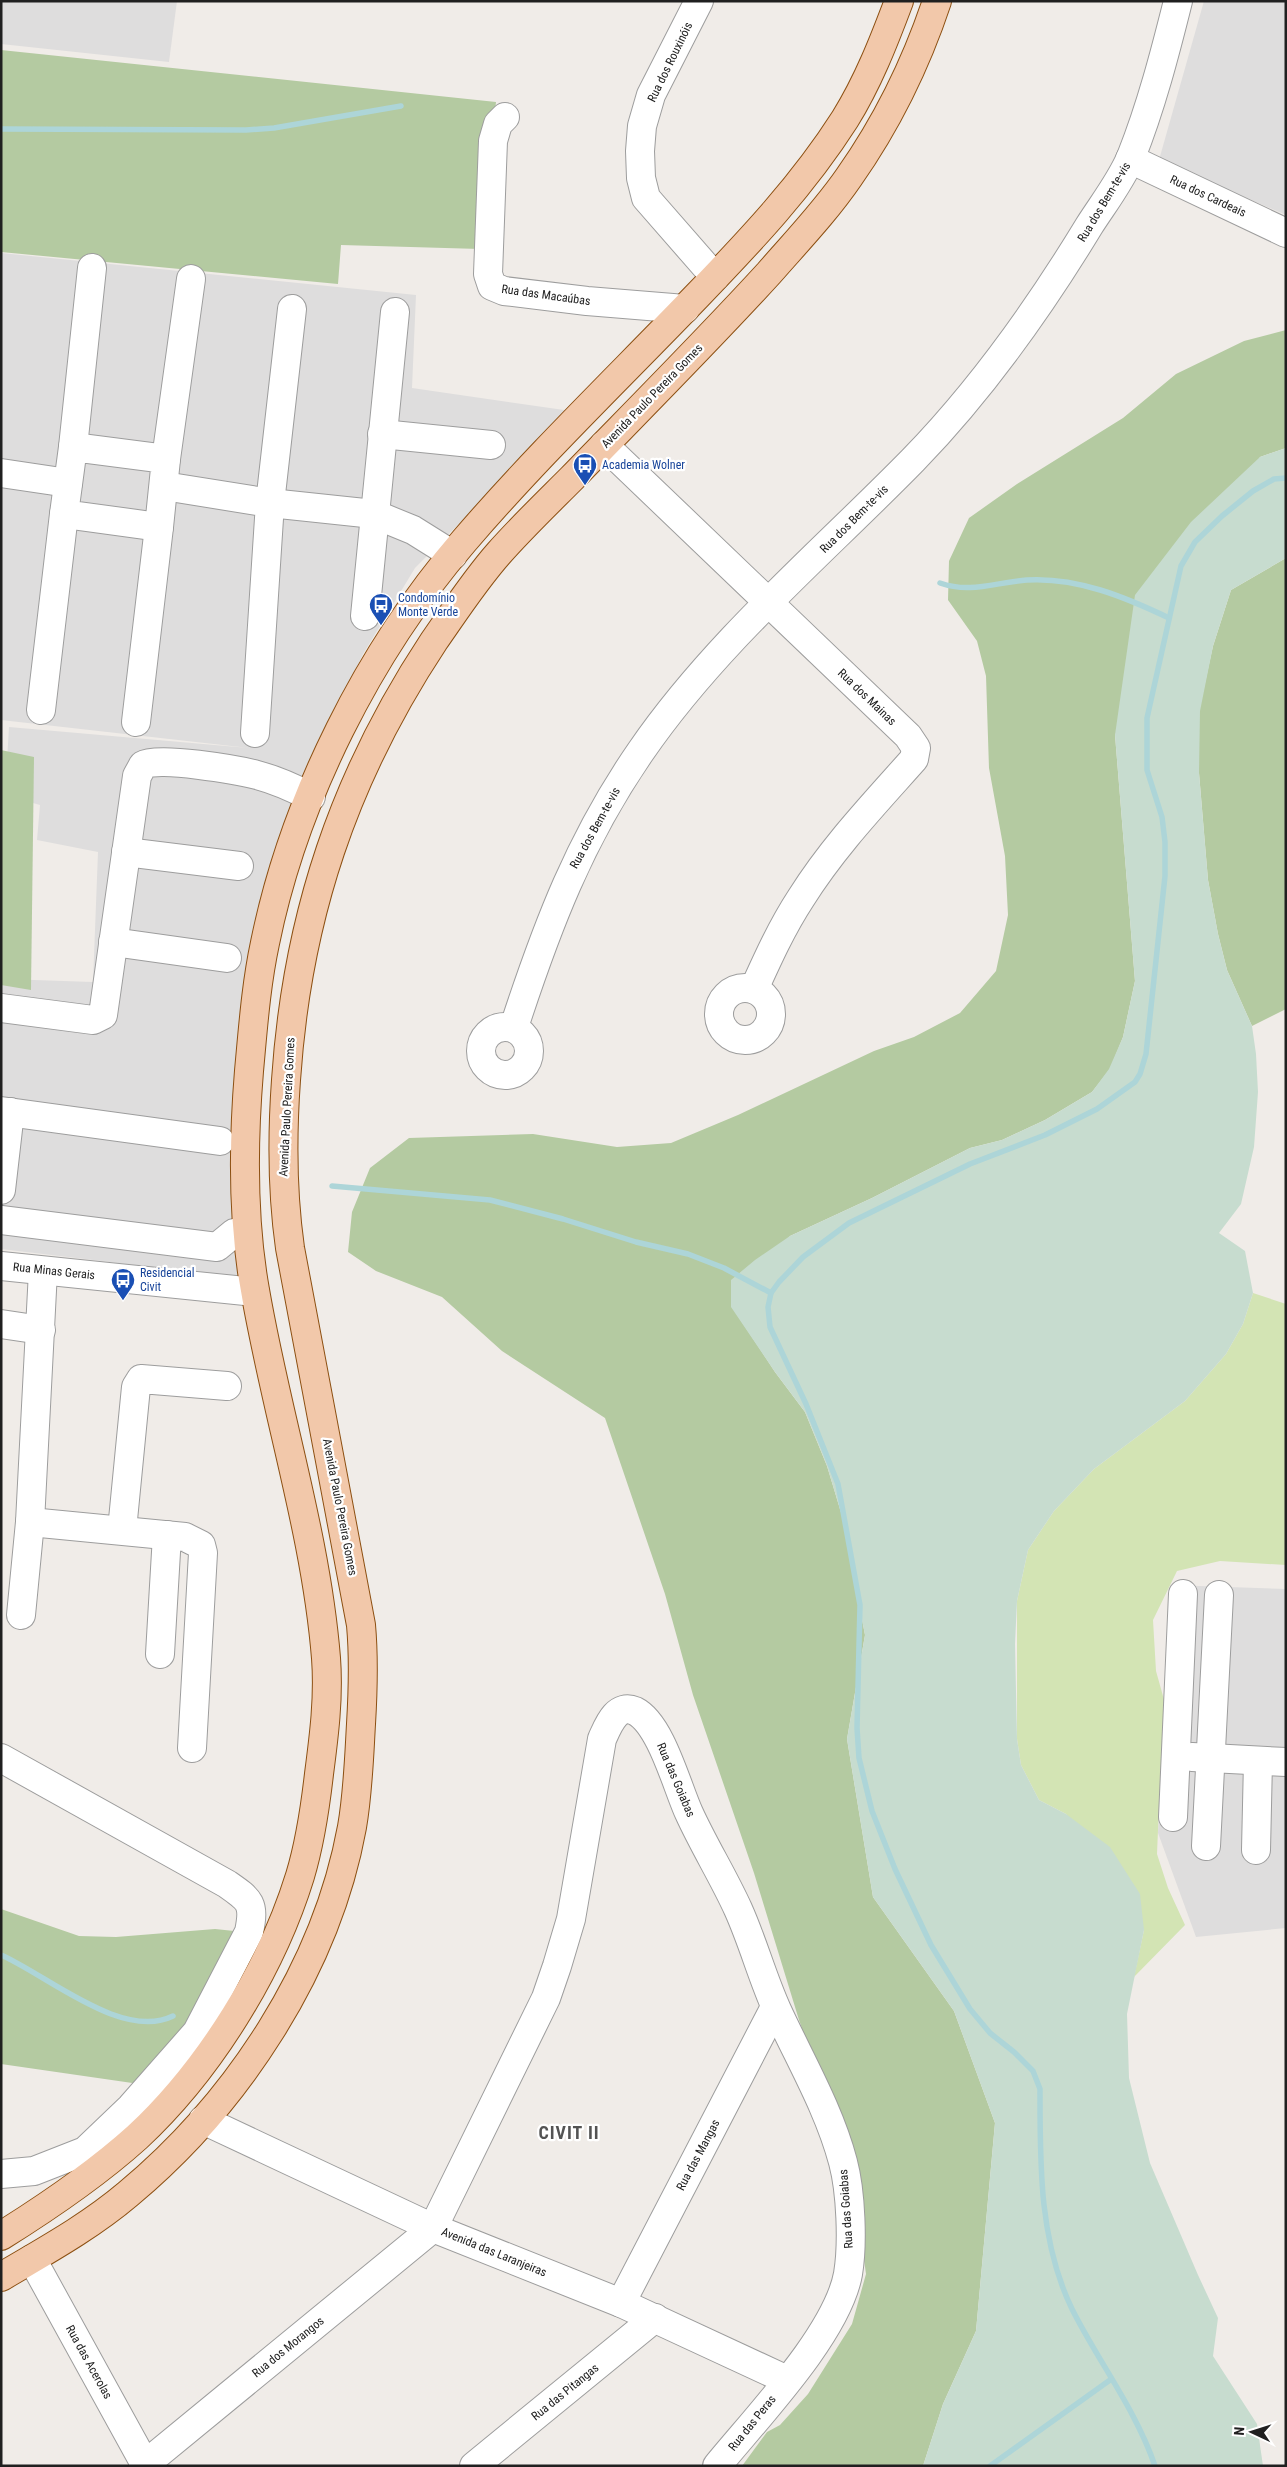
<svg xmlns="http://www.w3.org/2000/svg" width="1287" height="2467" font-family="'Roboto Condensed',sans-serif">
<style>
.residential{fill:#dedddd}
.grass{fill:#d3e4b4}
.forest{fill:#b4caa1}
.wetland{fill:#c7dccf}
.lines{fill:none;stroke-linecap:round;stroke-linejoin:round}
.stream{stroke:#add5d8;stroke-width:5.5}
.minor-casing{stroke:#9d9d9d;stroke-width:30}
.major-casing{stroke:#8c4f11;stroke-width:30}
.minor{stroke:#fff;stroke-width:28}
.major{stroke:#f2c8aa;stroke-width:28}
.labels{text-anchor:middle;stroke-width:4.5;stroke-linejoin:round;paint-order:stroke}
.street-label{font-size:12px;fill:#202020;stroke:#fff}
.transit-label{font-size:12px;fill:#164399;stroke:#fff;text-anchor:start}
.district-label{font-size:18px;font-weight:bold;letter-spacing:1px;fill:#535353;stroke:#fff}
</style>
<rect width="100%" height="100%" fill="#f0ece8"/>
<g class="residential">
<path d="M 1,1 L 177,1 L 169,62 L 1,44 Z"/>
<path d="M 1204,1 L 1286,1 L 1286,215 L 1159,160 Z"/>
<path d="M 1,253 L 416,295 L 412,388 L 571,411 L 415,568 L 363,654 L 315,754 L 266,912 L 244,1278 L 1,1249 L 1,988 L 4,979 L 93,982 L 98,852 L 37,840 L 40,805 L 5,795 L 9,727 L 249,748 L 1,720 Z"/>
<path d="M 1170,1585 L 1286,1589 L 1286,1928 L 1196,1937 L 1158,1833 Z"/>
</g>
<path class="grass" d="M 1253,1293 L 1286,1304 L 1286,1565 L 1220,1561 L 1177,1571 L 1153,1620 L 1156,1671 L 1168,1714 L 1166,1765 L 1159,1806 L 1157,1854 L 1168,1888 L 1185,1925 L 1134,1977 L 1144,1930 L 1066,1814 L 1039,1800 L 1021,1765 L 1017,1739 L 1017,1601 L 1028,1550 L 1054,1511 L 1094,1469 L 1185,1401 L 1226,1354 L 1243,1324 Z"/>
<g class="forest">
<path d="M 1,50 L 496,102 L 480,249 L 341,245 L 338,284 L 1,252 Z"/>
<path d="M 1286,330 L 1286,448 L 1260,457 L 1115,735 L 1135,981 L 1123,1037 L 1110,1069 L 1092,1092 L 1045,1120 L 1002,1140 L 970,1148 L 872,1198 L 790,1236 L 732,1307 L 775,1372 L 805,1412 L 827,1466 L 843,1519 L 865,1635 L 847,1739 L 873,1897 L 954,2011 L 995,2123 L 976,2331 L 943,2404 L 923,2466 L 742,2466 L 767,2432 L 780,2425 L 808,2394 L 852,2324 L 866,2274 L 851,2166 L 799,2020 L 754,1873 L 693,1695 L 665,1594 L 605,1418 L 502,1351 L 442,1297 L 376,1271 L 348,1252 L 352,1212 L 370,1168 L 409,1138 L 533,1134 L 617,1147 L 671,1143 L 738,1115 L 874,1051 L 914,1037 L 960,1013 L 996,971 L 1008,915 L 1005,856 L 989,768 L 986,676 L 977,641 L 948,600 L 949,561 L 969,518 L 1017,484 L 1123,418 L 1176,374 L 1244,341 Z"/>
<path d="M 1286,558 L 1286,1009 L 1252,1026 L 1227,970 L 1218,934 L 1208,880 L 1199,773 L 1199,711 L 1213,646 L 1231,590 Z"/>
<path d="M 1,750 L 34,757 L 31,990 L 1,985 Z"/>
<path d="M 1,1909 L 79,1936 L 116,1937 L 215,1929 L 244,1932 L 153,2086 L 1,2064 Z"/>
</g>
<path class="wetland" d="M 1286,448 L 1286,558 L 1231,590 L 1213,646 L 1200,711 L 1199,773 L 1208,880 L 1218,934 L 1227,970 L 1252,1026 L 1256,1054 L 1258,1092 L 1254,1147 L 1241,1204 L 1219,1233 L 1245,1251 L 1253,1293 L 1243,1324 L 1226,1354 L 1185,1401 L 1094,1469 L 1054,1511 L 1028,1550 L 1017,1601 L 1015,1644 L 1017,1739 L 1021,1765 L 1039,1800 L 1066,1814 L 1110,1847 L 1140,1894 L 1144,1930 L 1127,2014 L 1129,2078 L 1150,2163 L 1198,2275 L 1218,2318 L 1213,2356 L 1257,2424 L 1263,2466 L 923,2466 L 943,2404 L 976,2331 L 995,2123 L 954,2011 L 873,1897 L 847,1739 L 865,1635 L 843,1519 L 827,1466 L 805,1412 L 775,1372 L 731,1307 L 731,1280 L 755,1260 L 790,1236 L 872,1198 L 970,1148 L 1002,1140 L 1045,1120 L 1092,1092 L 1109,1069 L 1123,1037 L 1135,981 L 1115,735 L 1135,595 L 1191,522 L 1260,457 Z"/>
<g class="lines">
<g class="stream">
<path d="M 1,129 L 246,130 L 274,128 L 401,106"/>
<path d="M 940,583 C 971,594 996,582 1027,580 C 1077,577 1125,597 1169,618"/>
<path d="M 332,1186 L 490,1200 L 563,1219 L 636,1242 L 688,1254 L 724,1268 L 771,1293"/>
<path d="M 1,1955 C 47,1975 122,2041 173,2016"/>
<path d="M 990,2466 L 1110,2380"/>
<path d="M 1155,2466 C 1136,2410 1098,2361 1072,2309 C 1039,2241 1040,2164 1040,2089 L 1033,2071 L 1014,2052 L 990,2033 L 970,2009 L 931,1945 L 895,1869 L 872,1811 L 859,1758 L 857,1728 L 860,1605 L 838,1484 L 806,1404 L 770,1327 L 768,1307 L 771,1293 L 779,1282 L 803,1257 L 849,1223 L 970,1164 L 1045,1135 L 1097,1109 L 1135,1082 L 1140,1074 L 1146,1054 L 1165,876 L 1165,842 L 1162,817 L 1147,770 L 1147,718 L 1181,566 L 1195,542 L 1222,516 L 1253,491 L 1274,479 L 1286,478"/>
</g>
<g class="minor-casing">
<g id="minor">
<path d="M 699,1 L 651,95 L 642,126 L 640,151 L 641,178 L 646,198 L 715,277"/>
<path d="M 505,117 L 498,124 L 493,141 L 488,274 L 492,286 L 504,291 L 587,301 L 685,309"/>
<path d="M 1130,159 L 1286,233"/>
<path d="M 382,434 L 491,445"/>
<path d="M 604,445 L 908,736 L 916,748 L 914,759 C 874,804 833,847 801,898 C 782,927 768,958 754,989"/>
<path d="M 73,447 L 166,459 L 159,527 L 64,514 Z"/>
<path d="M 73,447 L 92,268"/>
<path d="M 166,459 L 191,279"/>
<path d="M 1,473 L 68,483"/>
<path d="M 164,486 L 270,503 L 374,514 L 413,530 L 453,555"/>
<path d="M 365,616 L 395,312"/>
<path d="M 41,710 L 64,514"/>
<path d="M 136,722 L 159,527"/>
<path d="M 255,733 L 270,503 L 292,309"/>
<path d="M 126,852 L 239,866"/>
<path d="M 113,942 L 227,958"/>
<circle cx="745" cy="1014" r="26"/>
<path d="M 1,1008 L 93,1020 L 103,1015 L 137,776 L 143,765 C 157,756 238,770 257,775 C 276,780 294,788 311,797"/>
<circle cx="505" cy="1051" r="24"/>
<path d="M 514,1027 C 547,926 580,839 641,751 C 716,642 821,554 913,460 C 982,389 1038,310 1089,226 C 1103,204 1121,181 1131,157 C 1151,107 1165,53 1178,1"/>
<path d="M 1,1111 L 220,1141"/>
<path d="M 1,1190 L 10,1112"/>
<path d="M 1,1220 L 217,1247 L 234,1233 L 247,1232"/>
<path d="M 1,1266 L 255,1292"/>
<path d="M 1,1324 L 41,1330"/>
<path d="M 30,1522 L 185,1537 L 201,1545 L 203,1553 L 192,1748"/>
<path d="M 122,1530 L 136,1387 L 141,1379 L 227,1386"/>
<path d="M 21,1615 L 30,1522 L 43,1271"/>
<path d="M 160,1654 L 167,1535"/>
<path d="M 1192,1757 L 1286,1762"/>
<path d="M 1,1758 L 227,1884 C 250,1900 255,1903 249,1932 L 197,2032 L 131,2107 L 85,2151 L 34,2171 L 1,2174"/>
<path d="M 1173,1817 L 1183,1594"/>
<path d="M 1206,1846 L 1219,1595"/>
<path d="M 1256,1850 L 1258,1761"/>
<path d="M 203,2120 L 433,2228 L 621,2303 L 787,2380"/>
<path d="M 32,2259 L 146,2466"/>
<path d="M 621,2303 L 775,2007"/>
<path d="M 143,2466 L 433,2228 L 546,1998 L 557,1966 L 571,1919 L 602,1739 C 608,1726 616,1703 635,1711 C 661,1724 677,1787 689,1813 C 704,1846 723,1876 738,1909 C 753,1942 762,1977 777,2010 C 800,2060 829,2109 843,2162 C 851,2192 853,2244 848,2274 C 837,2334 756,2418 717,2466"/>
<path d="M 474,2466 L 655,2318"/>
</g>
</g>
<g class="major-casing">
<g id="major">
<path d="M 1,2236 C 49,2206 95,2175 137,2137 C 209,2070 271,1970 300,1876 C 310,1843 315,1809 319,1774 C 324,1736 329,1697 326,1658 C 316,1534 276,1413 255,1290 C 242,1218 243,1144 249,1071 C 253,1028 256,985 265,943 C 294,800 369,651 464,541 C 537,456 618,378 696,297 C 750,241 803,185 845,119 C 868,82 884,41 899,1"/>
<path d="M 1,2277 C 45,2251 89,2227 128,2194 C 237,2103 326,1969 352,1827 C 358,1793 359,1759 361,1724 C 363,1691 364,1658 361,1625 L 290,1248 C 282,1192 282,1136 286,1080 C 297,917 344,777 434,641 C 455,611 475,580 499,553 C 522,527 547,503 571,479 C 637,411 705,343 769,273 C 796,242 825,212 849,177 C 887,123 916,64 937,1"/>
</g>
</g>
<use href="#minor" class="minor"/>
<use href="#major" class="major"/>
</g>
<defs>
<g id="bus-pin" transform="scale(1.25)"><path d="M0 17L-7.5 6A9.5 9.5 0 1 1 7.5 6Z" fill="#1a4fb4" stroke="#fff"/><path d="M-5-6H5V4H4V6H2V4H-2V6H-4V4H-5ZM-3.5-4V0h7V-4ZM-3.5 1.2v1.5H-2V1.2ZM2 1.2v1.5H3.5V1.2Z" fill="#fff"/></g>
</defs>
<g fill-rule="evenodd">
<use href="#bus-pin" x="585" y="465"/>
<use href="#bus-pin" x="381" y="605"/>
<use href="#bus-pin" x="123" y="1280"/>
</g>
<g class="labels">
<g class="street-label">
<text transform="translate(670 62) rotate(-64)" y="4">Rua dos Rouxinóis</text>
<text transform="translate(1208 196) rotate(25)" y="4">Rua dos Cardeais</text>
<text transform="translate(1104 202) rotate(-59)" y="4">Rua dos Bem-te-vis</text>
<text transform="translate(546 295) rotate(8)" y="4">Rua das Macaúbas</text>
<text transform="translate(652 396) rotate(-46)" y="4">Avenida Paulo Pereira Gomes</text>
<text transform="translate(854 519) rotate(-45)" y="4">Rua dos Bem-te-vis</text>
<text transform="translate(867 697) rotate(44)" y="4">Rua dos Mainas</text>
<text transform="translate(595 828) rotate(-61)" y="4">Rua dos Bem-te-vis</text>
<text transform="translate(287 1107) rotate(-87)" y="4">Avenida Paulo Pereira Gomes</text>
<text transform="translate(54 1271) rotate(6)" y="4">Rua Minas Gerais</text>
<text transform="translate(340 1507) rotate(79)" y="4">Avenida Paulo Pereira Gomes</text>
<text transform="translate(676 1780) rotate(67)" y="4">Rua das Goiabas</text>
<text transform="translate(698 2155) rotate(-62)" y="4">Rua das Mangas</text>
<text transform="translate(846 2209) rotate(-94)" y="4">Rua das Goiabas</text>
<text transform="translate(494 2252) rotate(22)" y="4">Avenida das Laranjeiras</text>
<text transform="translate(288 2347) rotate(-39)" y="4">Rua dos Morangos</text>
<text transform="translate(89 2362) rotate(61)" y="4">Rua das Acerolas</text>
<text transform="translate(565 2392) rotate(-39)" y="4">Rua das Pitangas</text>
<text transform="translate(752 2423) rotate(-51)" y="4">Rua das Peras</text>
</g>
<g class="transit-label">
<text x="602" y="469">Academia Wolner</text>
<text x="398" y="602">Condomínio<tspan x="398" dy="14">Monte Verde</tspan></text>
<text x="140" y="1277">Residencial<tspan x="140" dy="14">Civit</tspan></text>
</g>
<g class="district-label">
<text x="569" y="2139">CIVIT II</text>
</g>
</g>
<rect width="1287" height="2467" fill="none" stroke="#202020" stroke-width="5"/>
<g transform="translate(1252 2432) rotate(274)" stroke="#ffffff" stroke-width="4" paint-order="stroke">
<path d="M0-4L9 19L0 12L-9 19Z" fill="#202020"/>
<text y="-8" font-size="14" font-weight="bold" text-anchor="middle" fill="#202020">N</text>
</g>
</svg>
